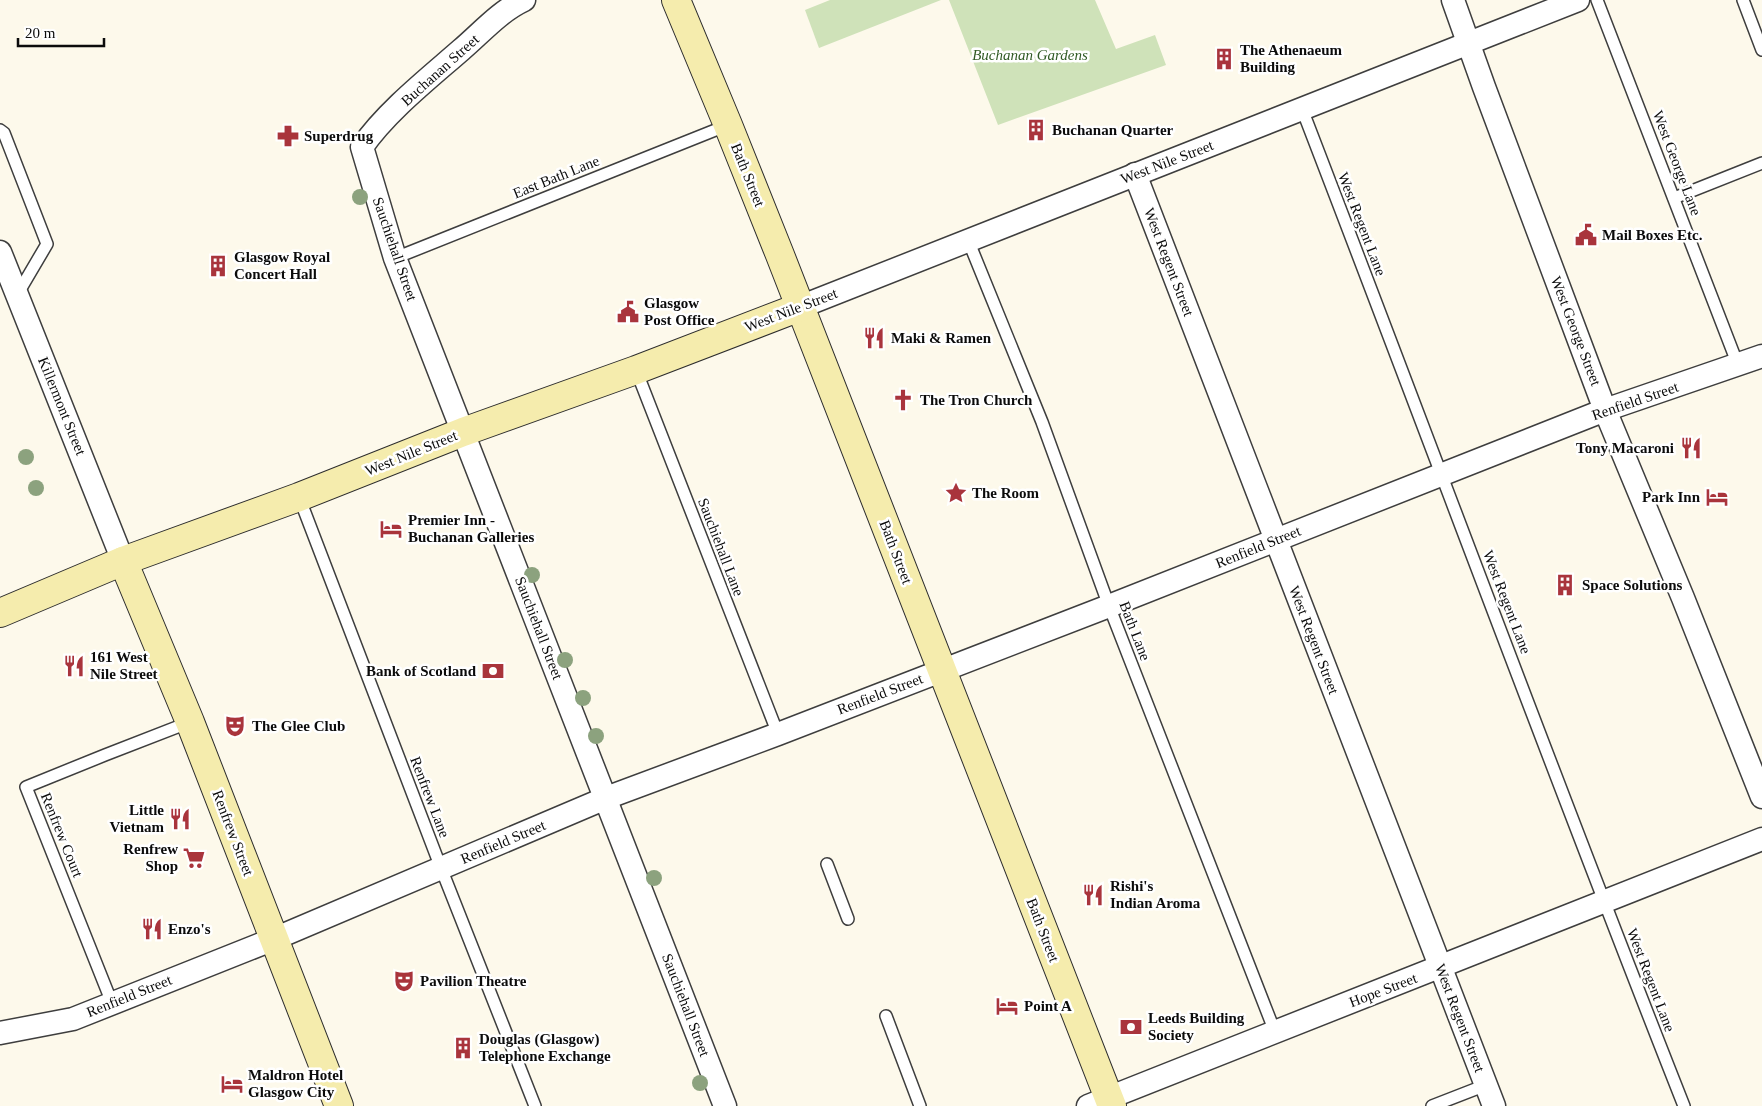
<svg xmlns="http://www.w3.org/2000/svg" width="1762" height="1106" font-family="'Times New Roman',serif">
<style>
.green{fill:#cfe2b9}
.lines{fill:none;stroke-linecap:round;stroke-linejoin:round}
.lane-casing{stroke:#3e3e3e;stroke-width:14}
.street-casing{stroke:#3e3e3e;stroke-width:25}
.secondary-casing{stroke:#2d2d2d;stroke-width:30}
.lane{stroke:#fff;stroke-width:11}
.street{stroke:#fff;stroke-width:22}
.secondary{stroke:#f5ecad;stroke-width:28}
.tree{fill:#8ca27e}
.labels{text-anchor:middle;stroke-width:5;stroke-linejoin:round;paint-order:stroke}
.poi-label{font-size:15px;font-weight:bold;fill:#0b0b0b;stroke:#fff;text-anchor:start}
.park-label{font-size:15px;font-style:italic;fill:#305a24;stroke:#fff}
.street-label{font-size:15px;fill:#0b0b0b;stroke:#fff}
</style>
<rect width="100%" height="100%" fill="#fdf9eb"/>
<g class="green">
<path d="M 830,0 L 941,0 L 819,48 L 805,10 Z"/>
<path d="M 949,0 L 1095,0 L 1116,49 L 1155,35 L 1166,65 L 998,125 Z"/>
</g>
<g class="lines">
<g class="lane-casing">
<g id="lane">
<path d="M 1597,0 L 1738,365"/>
<path d="M 1743,0 L 1762,50"/>
<path d="M 1302,109 C 1430,441 1553,775 1684,1106"/>
<path d="M 0,130 L 4,133 L 47,244 L 17,295"/>
<path d="M 1674,198 L 1762,163"/>
<path d="M 968,240 L 1042,422 L 1109,606 L 1275,1032"/>
<path d="M 395,258 L 728,125"/>
<path d="M 636,370 L 778,734"/>
<path d="M 299,497 L 441,868 L 535,1106"/>
<path d="M 827,864 L 848,919"/>
<path d="M 112,1003 L 26,787 L 105,755 L 190,722"/>
<path d="M 886,1016 L 920,1106"/>
<path d="M 1432,1106 L 1486,1085"/>
</g>
</g>
<g class="street-casing">
<g id="street">
<path d="M 524,0 C 500,11 481,33 461,50 C 429,78 386,112 362,147 L 395,258 L 725,1106"/>
<path d="M 1453,0 L 1484,87 L 1605,410 L 1683,598 L 1762,797"/>
<path d="M 1135,174 L 1494,1106"/>
<path d="M 0,252 L 123,561"/>
<path d="M 800,307 L 1578,0"/>
<path d="M 0,1033 L 73,1019 L 274,939 L 606,798 L 778,734 L 1109,606 L 1605,410 L 1762,356"/>
<path d="M 1088,1106 L 1762,839"/>
</g>
</g>
<g class="secondary-casing">
<g id="secondary">
<path d="M 676,0 L 728,125 L 780,255 L 1112,1106"/>
<path d="M 123,561 L 190,722 L 339,1106"/>
<path d="M 0,613 L 123,561 L 299,497 L 463,432 L 636,370 L 800,307"/>
</g>
</g>
<use href="#lane" class="lane"/>
<use href="#street" class="street"/>
<use href="#secondary" class="secondary"/>
</g>
<g class="tree">
<circle cx="360" cy="197" r="8"/>
<circle cx="26" cy="457" r="8"/>
<circle cx="36" cy="488" r="8"/>
<circle cx="532" cy="575" r="8"/>
<circle cx="565" cy="660" r="8"/>
<circle cx="583" cy="698" r="8"/>
<circle cx="596" cy="736" r="8"/>
<circle cx="654" cy="878" r="8"/>
<circle cx="700" cy="1083" r="8"/>
</g>
<defs>
<g id="building-bare" transform="scale(1.725)"><path d="M-4-6H4V6H1V3H-1V6H-4ZM-2.5-4.3h1.7v1.8h-1.7ZM.8-4.3h1.7v1.8H.8ZM-2.5-1h1.7V.8h-1.7ZM.8-1h1.7V.8H.8Z" fill="#a9343c" stroke="#fff" stroke-width="2.5" paint-order="stroke"/></g>
<g id="pharmacy-bare" transform="scale(1.725)"><path d="M-2-6h4v4h4v4h-4v4h-4v-4h-4v-4h4Z" fill="#a9343c" stroke="#fff" stroke-width="2.5" paint-order="stroke"/></g>
<g id="civic-bare" transform="scale(1.725)"><path d="M-.6-6.5H3V-4.5H.6V-3L4-1V1h2V6H-6V1h2V-1L-.6-3ZM-1.2 2.5V6h2.4V2.5Z" fill="#a9343c" stroke="#fff" stroke-width="2.5" paint-order="stroke"/></g>
<g id="restaurant-bare" transform="scale(1.725)"><path d="M-5-6h1v4h1v-4h1v4h1v-4h1v5L-1.5 .5V6h-2V.5L-5-1ZM5-6V6H3V1.5H1.5Q1.5-4 5-6Z" fill="#a9343c" stroke="#fff" stroke-width="2.5" paint-order="stroke"/></g>
<g id="church-bare" transform="scale(1.725)"><path d="M-1.2-6h2.4v3.5h3.3v2.4h-3.3V6h-2.4V-.1h-3.3v-2.4h3.3Z" fill="#a9343c" stroke="#fff" stroke-width="2.5" paint-order="stroke"/></g>
<g id="sight-bare" transform="scale(1.725)"><path d="M0-6L1.8-2.2L6-1.7L2.9 1.2L3.7 5.4L0 3.3L-3.7 5.4L-2.9 1.2L-6-1.7L-1.8-2.2Z" fill="#a9343c" stroke="#fff" stroke-width="2.5" paint-order="stroke"/></g>
<g id="hotel-bare" transform="scale(1.725)"><path d="M-6-4.5h1.5V1H6V5H4.5V3h-9V5H-6ZM-4 0a1.8 1.8 0 1 1 3.6 0ZM.5 0V-2.5h3Q6-2.5 6 0Z" fill="#a9343c" stroke="#fff" stroke-width="2.5" paint-order="stroke"/></g>
<g id="bank-bare" transform="scale(1.725)"><path d="M-6-4H6V4H-6ZM0-2.3a2.3 2.3 0 1 0 0 4.6a2.3 2.3 0 1 0 0-4.6Z" fill="#a9343c" stroke="#fff" stroke-width="2.5" paint-order="stroke"/></g>
<g id="theatre-bare" transform="scale(1.725)"><path d="M-5-5.5Q0-4 5-5.5V0Q5 5 0 6Q-5 5-5 0ZM-3.3-2.5H-1v1.5H-3.3ZM1-2.5H3.3v1.5H1ZM-2.8 1Q0 5.5 2.8 1Z" fill="#a9343c" stroke="#fff" stroke-width="2.5" paint-order="stroke"/></g>
<g id="supermarket-bare" transform="scale(1.725)"><path d="M-6-5.5h2.5l.6 2H6L4.5 2H-2.5L-4.4-4H-6ZM-1.5 3.2a1.3 1.3 0 1 0 .1 0ZM3 3.2a1.3 1.3 0 1 0 .1 0Z" fill="#a9343c" stroke="#fff" stroke-width="2.5" paint-order="stroke"/></g>
</defs>
<g fill-rule="evenodd">
<use href="#building-bare" x="1224" y="59"/>
<use href="#building-bare" x="1036" y="130"/>
<use href="#pharmacy-bare" x="288" y="136"/>
<use href="#civic-bare" x="1586" y="235"/>
<use href="#building-bare" x="218" y="266"/>
<use href="#civic-bare" x="628" y="312"/>
<use href="#restaurant-bare" x="874" y="338"/>
<use href="#church-bare" x="903" y="400"/>
<use href="#restaurant-bare" x="1691" y="448"/>
<use href="#sight-bare" x="956" y="493"/>
<use href="#hotel-bare" x="1717" y="497"/>
<use href="#hotel-bare" x="391" y="529"/>
<use href="#building-bare" x="1565" y="585"/>
<use href="#restaurant-bare" x="74" y="666"/>
<use href="#bank-bare" x="493" y="671"/>
<use href="#theatre-bare" x="235" y="726"/>
<use href="#restaurant-bare" x="180" y="819"/>
<use href="#supermarket-bare" x="194" y="858"/>
<use href="#restaurant-bare" x="1093" y="895"/>
<use href="#restaurant-bare" x="152" y="929"/>
<use href="#theatre-bare" x="404" y="981"/>
<use href="#hotel-bare" x="1007" y="1006"/>
<use href="#bank-bare" x="1131" y="1027"/>
<use href="#building-bare" x="463" y="1048"/>
<use href="#hotel-bare" x="232" y="1084"/>
</g>
<g class="labels">
<g class="poi-label">
<text x="1240" y="55">The Athenaeum<tspan x="1240" dy="17">Building</tspan></text>
<text x="1052" y="135">Buchanan Quarter</text>
<text x="304" y="141">Superdrug</text>
<text x="1602" y="240">Mail Boxes Etc.</text>
<text x="234" y="262">Glasgow Royal<tspan x="234" dy="17">Concert Hall</tspan></text>
<text x="644" y="308">Glasgow<tspan x="644" dy="17">Post Office</tspan></text>
<text x="891" y="343">Maki &amp; Ramen</text>
<text x="920" y="405">The Tron Church</text>
<text x="1674" y="453" text-anchor="end">Tony Macaroni</text>
<text x="972" y="498">The Room</text>
<text x="1700" y="502" text-anchor="end">Park Inn</text>
<text x="408" y="525">Premier Inn -<tspan x="408" dy="17">Buchanan Galleries</tspan></text>
<text x="1582" y="590">Space Solutions</text>
<text x="90" y="662">161 West<tspan x="90" dy="17">Nile Street</tspan></text>
<text x="476" y="676" text-anchor="end">Bank of Scotland</text>
<text x="252" y="731">The Glee Club</text>
<text x="164" y="815" text-anchor="end">Little<tspan x="164" dy="17">Vietnam</tspan></text>
<text x="178" y="854" text-anchor="end">Renfrew<tspan x="178" dy="17">Shop</tspan></text>
<text x="1110" y="891">Rishi's<tspan x="1110" dy="17">Indian Aroma</tspan></text>
<text x="168" y="934">Enzo's</text>
<text x="420" y="986">Pavilion Theatre</text>
<text x="1024" y="1011">Point A</text>
<text x="1148" y="1023">Leeds Building<tspan x="1148" dy="17">Society</tspan></text>
<text x="479" y="1044">Douglas (Glasgow)<tspan x="479" dy="17">Telephone Exchange</tspan></text>
<text x="248" y="1080">Maldron Hotel<tspan x="248" dy="17">Glasgow City</tspan></text>
</g>
<g class="park-label">
<text x="1030" y="60">Buchanan Gardens</text>
</g>
<g class="street-label">
<text transform="translate(440 70) rotate(-42)" y="5">Buchanan Street</text>
<text transform="translate(1167 162) rotate(-21)" y="5">West Nile Street</text>
<text transform="translate(1677 163) rotate(69)" y="5">West George Lane</text>
<text transform="translate(748 175) rotate(68)" y="5">Bath Street</text>
<text transform="translate(556 177) rotate(-22)" y="5">East Bath Lane</text>
<text transform="translate(1362 224) rotate(69)" y="5">West Regent Lane</text>
<text transform="translate(395 249) rotate(71)" y="5">Sauchiehall Street</text>
<text transform="translate(1169 262) rotate(69)" y="5">West Regent Street</text>
<text transform="translate(791 310) rotate(-21)" y="5">West Nile Street</text>
<text transform="translate(1576 331) rotate(69)" y="5">West George Street</text>
<text transform="translate(1635 401) rotate(-19)" y="5">Renfield Street</text>
<text transform="translate(62 406) rotate(68)" y="5">Killermont Street</text>
<text transform="translate(411 453) rotate(-22)" y="5">West Nile Street</text>
<text transform="translate(721 547) rotate(69)" y="5">Sauchiehall Lane</text>
<text transform="translate(1258 547) rotate(-22)" y="5">Renfield Street</text>
<text transform="translate(896 552) rotate(69)" y="5">Bath Street</text>
<text transform="translate(1507 602) rotate(69)" y="5">West Regent Lane</text>
<text transform="translate(539 628) rotate(69)" y="5">Sauchiehall Street</text>
<text transform="translate(1135 631) rotate(69)" y="5">Bath Lane</text>
<text transform="translate(1314 640) rotate(69)" y="5">West Regent Street</text>
<text transform="translate(880 694) rotate(-21)" y="5">Renfield Street</text>
<text transform="translate(430 797) rotate(69)" y="5">Renfrew Lane</text>
<text transform="translate(233 833) rotate(69)" y="5">Renfrew Street</text>
<text transform="translate(62 835) rotate(68)" y="5">Renfrew Court</text>
<text transform="translate(503 842) rotate(-23)" y="5">Renfield Street</text>
<text transform="translate(1043 930) rotate(69)" y="5">Bath Street</text>
<text transform="translate(1651 980) rotate(69)" y="5">West Regent Lane</text>
<text transform="translate(1383 990) rotate(-21)" y="5">Hope Street</text>
<text transform="translate(129 996) rotate(-22)" y="5">Renfield Street</text>
<text transform="translate(686 1005) rotate(69)" y="5">Sauchiehall Street</text>
<text transform="translate(1460 1018) rotate(69)" y="5">West Regent Street</text>
</g>
</g>
<path d="M18 38v8h86v-8" fill="none" stroke="#0b0b0b" stroke-width="2.5"/>
<text x="25" y="38" font-size="15" fill="#0b0b0b" stroke="#ffffff" stroke-width="4" paint-order="stroke">20 m</text>
</svg>
